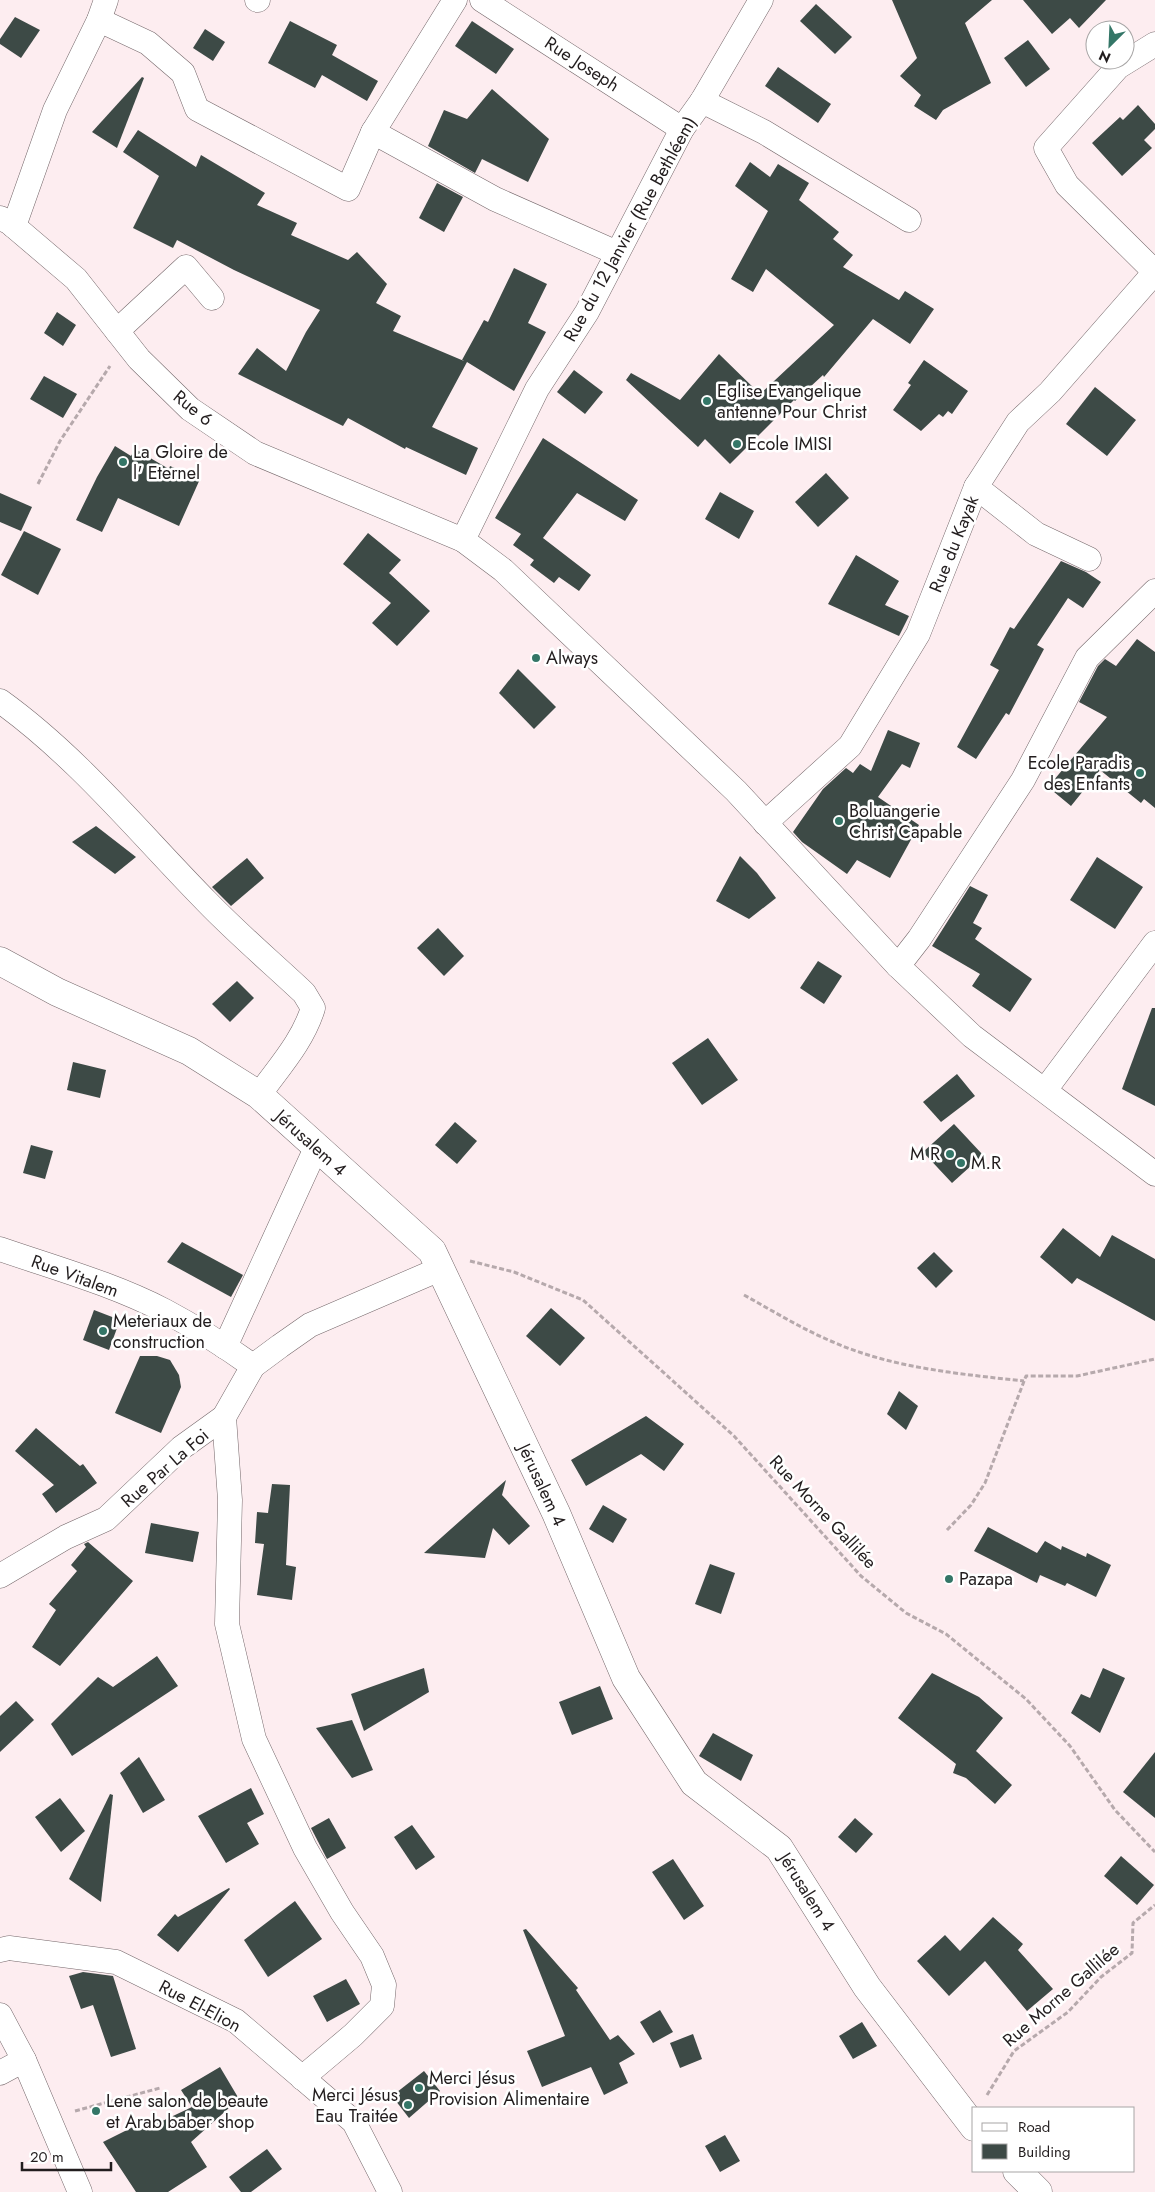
<svg xmlns="http://www.w3.org/2000/svg" width="1155" height="2192" font-family="Jost,sans-serif">
<style>
.building{fill:#3d4a46}
.lines{fill:none;stroke-linecap:round;stroke-linejoin:round}
.minor-casing{stroke:#75686b;stroke-width:25}
.tertiary-casing{stroke:#75686b;stroke-width:29}
.path{stroke:#b6a9ac;stroke-width:3;stroke-dasharray:5 2.5;stroke-linecap:butt}
.minor{stroke:#fff;stroke-width:24}
.tertiary{stroke:#fff;stroke-width:28}
.poi-dot{fill:#347667;stroke:#fff;stroke-width:2}
.labels{text-anchor:middle;stroke-width:5;stroke-linejoin:round;paint-order:stroke}
.street-label{font-size:18px;fill:#221d1e;stroke:#fff}
.poi-label{font-size:18px;fill:#221d1e;stroke:#fff;text-anchor:start}
</style>
<rect width="100%" height="100%" fill="#fdedf0"/>
<g class="building">
<path d="M 892,0 L 992,0 L 965,23 L 991,83 L 943,110 L 936,120 L 914,106 L 921,95 L 900,76 L 917,58 Z"/>
<path d="M 1023,0 L 1106,0 L 1079,28 L 1070,18 L 1052,34 Z"/>
<path d="M 816,4 L 852,37 L 835,54 L 800,21 Z"/>
<path d="M 15,17 L 40,30 L 21,58 L 0,44 L 0,39 Z"/>
<path d="M 290,21 L 337,45 L 332,55 L 378,81 L 367,101 L 322,75 L 315,88 L 268,63 Z"/>
<path d="M 472,21 L 514,49 L 496,74 L 455,46 Z"/>
<path d="M 205,29 L 225,42 L 213,61 L 193,48 Z"/>
<path d="M 1028,40 L 1050,69 L 1026,87 L 1004,58 Z"/>
<path d="M 778,67 L 831,104 L 818,123 L 765,86 Z"/>
<path d="M 142,77 L 144,78 L 117,148 L 92,132 Z"/>
<path d="M 492,89 L 549,139 L 528,182 L 482,159 L 475,173 L 428,146 L 444,110 L 467,119 Z"/>
<path d="M 1138,105 L 1155,124 L 1155,129 L 1144,140 L 1152,148 L 1122,176 L 1092,143 L 1120,117 L 1123,120 Z"/>
<path d="M 138,130 L 196,167 L 201,155 L 265,193 L 257,205 L 297,223 L 291,235 L 348,260 L 357,252 L 387,284 L 376,303 L 401,316 L 393,331 L 464,361 L 462,360 L 484,320 L 488,322 L 514,268 L 547,284 L 528,323 L 546,332 L 514,391 L 467,362 L 432,427 L 478,448 L 466,475 L 406,447 L 405,449 L 348,418 L 343,426 L 238,374 L 257,348 L 286,371 L 306,332 L 320,310 L 234,270 L 177,240 L 173,248 L 133,228 L 159,176 L 123,152 Z"/>
<path d="M 750,162 L 770,177 L 778,164 L 809,183 L 799,200 L 839,232 L 833,239 L 853,255 L 843,267 L 899,300 L 905,291 L 934,309 L 910,344 L 873,319 L 824,377 L 823,375 L 795,401 L 794,400 L 730,464 L 705,439 L 698,447 L 626,380 L 631,373 L 680,400 L 719,354 L 760,394 L 834,325 L 766,269 L 753,292 L 731,279 L 768,211 L 735,186 Z"/>
<path d="M 437,183 L 463,197 L 444,232 L 419,218 Z"/>
<path d="M 57,312 L 76,325 L 63,346 L 44,333 Z"/>
<path d="M 924,360 L 968,391 L 952,414 L 948,411 L 943,417 L 939,414 L 921,431 L 893,410 L 911,385 L 908,383 Z"/>
<path d="M 574,370 L 603,392 L 585,414 L 557,392 Z"/>
<path d="M 44,376 L 77,394 L 63,418 L 30,399 Z"/>
<path d="M 1095,387 L 1136,420 L 1107,456 L 1066,424 Z"/>
<path d="M 543,438 L 638,500 L 625,521 L 577,493 L 543,538 L 591,575 L 579,591 L 559,577 L 554,583 L 530,565 L 534,560 L 513,545 L 521,534 L 495,518 Z"/>
<path d="M 115,446 L 131,456 L 135,449 L 169,469 L 170,466 L 200,479 L 179,526 L 118,498 L 102,532 L 76,520 L 97,477 Z"/>
<path d="M 826,473 L 849,498 L 818,527 L 795,502 Z"/>
<path d="M 720,492 L 754,511 L 739,539 L 705,519 Z"/>
<path d="M 0,493 L 32,507 L 21,531 L 0,522 Z"/>
<path d="M 24,531 L 61,549 L 38,595 L 1,575 Z"/>
<path d="M 368,533 L 401,560 L 389,573 L 430,611 L 397,646 L 372,623 L 391,603 L 343,564 Z"/>
<path d="M 856,555 L 899,581 L 885,605 L 909,616 L 899,636 L 828,604 Z"/>
<path d="M 1061,561 L 1086,572 L 1101,582 L 1083,608 L 1068,598 L 1037,645 L 1044,649 L 1009,715 L 1006,713 L 976,759 L 957,747 L 999,670 L 990,665 L 1010,627 L 1014,629 Z"/>
<path d="M 1137,639 L 1155,652 L 1155,808 L 1144,799 L 1141,803 L 1100,770 L 1071,806 L 1048,787 L 1107,717 L 1079,702 L 1098,666 L 1105,659 L 1116,666 Z"/>
<path d="M 518,669 L 556,707 L 534,729 L 499,693 Z"/>
<path d="M 888,730 L 920,743 L 910,768 L 902,764 L 878,797 L 919,825 L 890,878 L 857,860 L 847,874 L 802,842 L 793,832 L 823,789 L 846,768 L 853,773 L 860,764 L 871,771 Z"/>
<path d="M 96,826 L 136,857 L 115,874 L 72,842 Z"/>
<path d="M 740,856 L 757,873 L 776,898 L 749,919 L 716,901 Z"/>
<path d="M 1097,857 L 1143,887 L 1115,929 L 1070,900 Z"/>
<path d="M 247,858 L 264,878 L 231,906 L 212,887 Z"/>
<path d="M 970,886 L 988,895 L 973,923 L 982,928 L 975,939 L 1032,979 L 1010,1012 L 972,986 L 980,974 L 932,946 Z"/>
<path d="M 438,928 L 464,956 L 444,976 L 417,948 Z"/>
<path d="M 818,961 L 842,976 L 824,1004 L 800,988 Z"/>
<path d="M 237,981 L 254,998 L 230,1022 L 212,1004 Z"/>
<path d="M 1152,1008 L 1155,1008 L 1155,1106 L 1122,1089 Z"/>
<path d="M 708,1038 L 738,1080 L 702,1105 L 672,1063 Z"/>
<path d="M 73,1062 L 106,1070 L 100,1098 L 67,1090 Z"/>
<path d="M 957,1074 L 975,1096 L 941,1122 L 923,1102 Z"/>
<path d="M 455,1122 L 477,1141 L 457,1164 L 435,1145 Z"/>
<path d="M 954,1124 L 983,1155 L 952,1183 L 923,1152 Z"/>
<path d="M 31,1145 L 53,1151 L 45,1179 L 23,1173 Z"/>
<path d="M 1063,1228 L 1100,1257 L 1112,1235 L 1155,1259 L 1155,1321 L 1077,1278 L 1072,1284 L 1040,1257 Z"/>
<path d="M 182,1242 L 243,1275 L 231,1297 L 167,1262 Z"/>
<path d="M 934,1252 L 953,1271 L 936,1288 L 917,1268 Z"/>
<path d="M 551,1308 L 585,1338 L 560,1366 L 526,1336 Z"/>
<path d="M 94,1310 L 120,1320 L 109,1350 L 83,1340 Z"/>
<path d="M 140,1356 L 157,1356 L 170,1360 L 179,1375 L 181,1387 L 161,1433 L 115,1413 Z"/>
<path d="M 899,1391 L 918,1406 L 906,1430 L 887,1414 Z"/>
<path d="M 646,1416 L 684,1444 L 664,1471 L 641,1454 L 586,1486 L 571,1460 Z"/>
<path d="M 36,1428 L 80,1466 L 83,1464 L 97,1483 L 56,1513 L 42,1494 L 54,1485 L 15,1451 Z"/>
<path d="M 506,1480 L 502,1495 L 530,1526 L 509,1545 L 493,1528 L 485,1558 L 424,1553 Z"/>
<path d="M 272,1484 L 290,1485 L 286,1565 L 296,1567 L 292,1600 L 257,1595 L 264,1544 L 255,1543 L 257,1512 L 268,1513 Z"/>
<path d="M 603,1505 L 627,1519 L 613,1543 L 589,1529 Z"/>
<path d="M 151,1523 L 199,1532 L 193,1562 L 145,1553 Z"/>
<path d="M 988,1527 L 1037,1553 L 1045,1541 L 1061,1550 L 1062,1546 L 1086,1557 L 1087,1553 L 1111,1565 L 1096,1597 L 1067,1583 L 1065,1586 L 1040,1575 L 1037,1583 L 974,1551 Z"/>
<path d="M 88,1542 L 133,1581 L 60,1666 L 32,1647 L 56,1610 L 49,1604 L 77,1571 L 71,1565 L 86,1547 L 84,1544 Z"/>
<path d="M 710,1564 L 735,1573 L 721,1614 L 695,1604 Z"/>
<path d="M 157,1656 L 178,1686 L 72,1756 L 51,1724 L 98,1677 L 113,1687 Z"/>
<path d="M 424,1668 L 429,1692 L 364,1731 L 351,1694 Z"/>
<path d="M 1103,1668 L 1125,1678 L 1100,1733 L 1071,1713 L 1081,1694 L 1090,1698 Z"/>
<path d="M 932,1673 L 979,1697 L 1003,1718 L 976,1751 L 1012,1785 L 995,1804 L 966,1778 L 953,1773 L 956,1764 L 898,1718 Z"/>
<path d="M 600,1686 L 613,1719 L 572,1735 L 559,1702 Z"/>
<path d="M 16,1701 L 34,1720 L 0,1752 L 0,1716 Z"/>
<path d="M 352,1720 L 373,1770 L 352,1778 L 316,1728 Z"/>
<path d="M 713,1733 L 753,1755 L 741,1781 L 699,1756 Z"/>
<path d="M 1155,1752 L 1155,1818 L 1123,1792 Z"/>
<path d="M 139,1757 L 165,1800 L 143,1813 L 120,1773 Z"/>
<path d="M 251,1788 L 264,1814 L 247,1823 L 259,1844 L 226,1863 L 198,1816 Z"/>
<path d="M 110,1794 L 113,1795 L 101,1902 L 69,1879 Z"/>
<path d="M 60,1798 L 85,1831 L 61,1852 L 35,1817 Z"/>
<path d="M 329,1818 L 346,1848 L 327,1859 L 311,1828 Z"/>
<path d="M 855,1818 L 873,1834 L 856,1853 L 838,1837 Z"/>
<path d="M 412,1825 L 435,1857 L 416,1870 L 394,1837 Z"/>
<path d="M 1121,1856 L 1154,1885 L 1137,1905 L 1104,1876 Z"/>
<path d="M 673,1859 L 704,1906 L 684,1920 L 652,1872 Z"/>
<path d="M 229,1888 L 230,1889 L 178,1952 L 157,1935 L 175,1914 L 178,1917 Z"/>
<path d="M 295,1901 L 322,1939 L 268,1977 L 244,1940 Z"/>
<path d="M 993,1917 L 1023,1944 L 1018,1950 L 1053,1989 L 1027,2011 L 985,1961 L 949,1996 L 917,1961 L 945,1935 L 960,1951 Z"/>
<path d="M 526,1929 L 578,1988 L 576,1990 L 610,2040 L 618,2035 L 635,2054 L 619,2063 L 628,2083 L 604,2095 L 591,2067 L 542,2087 L 527,2051 L 565,2036 L 523,1930 Z"/>
<path d="M 83,1972 L 113,1976 L 136,2049 L 111,2057 L 93,2005 L 81,2009 L 69,1976 Z"/>
<path d="M 346,1979 L 360,2004 L 327,2022 L 313,1996 Z"/>
<path d="M 660,2010 L 673,2032 L 653,2043 L 640,2022 Z"/>
<path d="M 862,2022 L 877,2046 L 853,2059 L 839,2036 Z"/>
<path d="M 693,2034 L 702,2059 L 680,2068 L 670,2043 Z"/>
<path d="M 220,2067 L 239,2099 L 191,2142 L 207,2167 L 168,2192 L 136,2192 L 103,2142 L 147,2120 L 156,2124 L 192,2107 L 181,2090 Z"/>
<path d="M 424,2071 L 440,2091 L 409,2118 L 392,2096 Z"/>
<path d="M 725,2135 L 740,2161 L 720,2172 L 705,2146 Z"/>
<path d="M 267,2149 L 282,2169 L 251,2192 L 241,2192 L 229,2177 Z"/>
</g>
<g class="lines">
<g class="minor-casing">
<g id="minor">
<path d="M 257,0 L 258,0"/>
<path d="M 455,0 L 373,132 L 495,199 L 617,253"/>
<path d="M 482,0 L 682,129"/>
<path d="M 99,20 L 148,43 L 183,73 L 197,109 L 348,189 L 373,132"/>
<path d="M 1155,44 L 1118,67 L 1046,148 L 1067,185 L 1155,272"/>
<path d="M 702,101 L 764,132 L 909,220"/>
<path d="M 0,218 L 9,222 L 76,279 L 139,359 L 190,409 L 255,453 L 463,540 L 503,570 L 736,791 L 898,966 L 972,1036 L 1155,1174"/>
<path d="M 14,226 L 55,110 L 99,20 L 106,0"/>
<path d="M 117,331 L 186,267 L 212,298"/>
<path d="M 976,487 L 1036,534 L 1089,559"/>
<path d="M 463,540 L 537,389 L 587,312 L 682,129 L 702,101 L 761,0"/>
<path d="M 0,701 C 78,757 140,834 207,902 C 238,934 272,963 304,993 L 313,1008 C 303,1041 279,1067 259,1095"/>
<path d="M 765,823 L 850,746 L 918,634 L 976,487 L 1018,422 L 1050,392 L 1155,272"/>
<path d="M 898,966 L 919,939 L 1023,780 L 1087,658 L 1155,591"/>
<path d="M 1045,1090 L 1155,943"/>
<path d="M 0,1249 C 55,1268 113,1284 165,1311 C 195,1327 225,1346 253,1366"/>
<path d="M 225,1347 L 316,1148"/>
<path d="M 224,1417 L 230,1500 L 227,1624 L 254,1739 L 305,1848 L 342,1912 L 372,1956 L 384,1985 L 382,2006 L 353,2035 L 302,2078"/>
<path d="M 0,1576 L 66,1537 L 106,1519 L 181,1448 L 224,1417 L 253,1366 L 280,1346 L 310,1325 L 440,1269"/>
<path d="M 0,1950 L 9,1948 L 116,1962 L 236,2021 L 354,2122 L 390,2192"/>
<path d="M 0,2015 L 24,2060 L 80,2192"/>
<path d="M 0,2073 L 24,2060"/>
</g>
</g>
<g class="tertiary-casing">
<g id="tertiary">
<path d="M 0,961 L 57,992 L 189,1051 L 259,1095 L 432,1251 L 556,1513 L 626,1678 L 694,1783 L 779,1848 L 867,1987 L 974,2127"/>
<path d="M 1017,2171 L 1038,2192"/>
</g>
</g>
<g class="path">
<path d="M 38,484 L 60,441 L 110,366"/>
<path d="M 470,1261 L 514,1272 L 583,1300 L 734,1436 L 861,1576 L 906,1613 L 946,1634 L 1026,1699 L 1070,1746 L 1115,1810 L 1155,1852"/>
<path d="M 744,1295 C 773,1311 802,1329 833,1342 C 892,1368 960,1374 1024,1381"/>
<path d="M 947,1530 L 971,1505 L 985,1483 L 1026,1376 L 1077,1376 L 1155,1359"/>
<path d="M 987,2095 L 1014,2051 L 1068,2012 L 1101,1977 L 1132,1953 L 1133,1923 L 1155,1905"/>
<path d="M 75,2111 L 160,2088"/>
</g>
<use href="#minor" class="minor"/>
<use href="#tertiary" class="tertiary"/>
</g>
<g class="poi-dot">
<circle cx="707" cy="401" r="5"/>
<circle cx="737" cy="444" r="5"/>
<circle cx="123" cy="462" r="5"/>
<circle cx="536" cy="658" r="5"/>
<circle cx="1140" cy="773" r="5"/>
<circle cx="839" cy="821" r="5"/>
<circle cx="950" cy="1154" r="5"/>
<circle cx="961" cy="1163" r="5"/>
<circle cx="103" cy="1331" r="5"/>
<circle cx="949" cy="1579" r="5"/>
<circle cx="419" cy="2088" r="5"/>
<circle cx="408" cy="2105" r="5"/>
<circle cx="96" cy="2111" r="5"/>
</g>
<g class="labels">
<g class="street-label">
<text transform="translate(582 64) rotate(33)" y="6">Rue Joseph</text>
<text transform="translate(630 229) rotate(-61)" y="6">Rue du 12 Janvier (Rue Bethléem)</text>
<text transform="translate(193 408) rotate(39)" y="6">Rue 6</text>
<text transform="translate(954 544) rotate(-68)" y="6">Rue du Kayak</text>
<text transform="translate(311 1143) rotate(42)" y="6">Jérusalem 4</text>
<text transform="translate(75 1276) rotate(20)" y="6">Rue Vitalem</text>
<text transform="translate(165 1468) rotate(-41)" y="6">Rue Par La Foi</text>
<text transform="translate(542 1485) rotate(65)" y="6">Jérusalem 4</text>
<text transform="translate(823 1512) rotate(47)" y="6">Rue Morne Gallilée</text>
<text transform="translate(807 1892) rotate(58)" y="6">Jérusalem 4</text>
<text transform="translate(1061 1995) rotate(-41)" y="6">Rue Morne Gallilée</text>
<text transform="translate(200 2006) rotate(28)" y="6">Rue El-Elion</text>
</g>
<g class="poi-label">
<text x="717" y="397">Eglise Evangelique<tspan x="717" dy="21">antenne Pour Christ</tspan></text>
<text x="747" y="450">Ecole IMISI</text>
<text x="133" y="458">La Gloire de<tspan x="133" dy="21">l' Eternel</tspan></text>
<text x="546" y="664">Always</text>
<text x="1130" y="769" text-anchor="end">Ecole Paradis<tspan x="1130" dy="21">des Enfants</tspan></text>
<text x="849" y="817">Boluangerie<tspan x="849" dy="21">Christ Capable</tspan></text>
<text x="940" y="1160" text-anchor="end">M R</text>
<text x="971" y="1169">M.R</text>
<text x="113" y="1327">Meteriaux de<tspan x="113" dy="21">construction</tspan></text>
<text x="959" y="1585">Pazapa</text>
<text x="429" y="2084">Merci Jésus<tspan x="429" dy="21">Provision Alimentaire</tspan></text>
<text x="398" y="2101" text-anchor="end">Merci Jésus<tspan x="398" dy="21">Eau Traitée</tspan></text>
<text x="106" y="2107">Lene salon de beaute<tspan x="106" dy="21">et Arab baber shop</tspan></text>
</g>
</g>
<rect x="972" y="2107" width="162" height="65" fill="#ffffff" stroke="#a7a5a5"/>
<rect x="982" y="2123" width="25" height="8" fill="#ffffff" stroke="#a7a5a5"/>
<text x="1018" y="2132" font-size="15" fill="#221d1e">Road</text>
<rect x="982" y="2144" width="25" height="15" fill="#3d4a46" stroke="#a7a5a5"/>
<text x="1018" y="2157" font-size="15" fill="#221d1e">Building</text>
<g transform="translate(1110 45) rotate(204)"><circle r="24" fill="#ffffff" stroke="#a7a5a5"/>
<path d="M0-4L9 19L0 12L-9 19Z" fill="#347667"/>
<text y="-8" font-size="14" font-weight="bold" text-anchor="middle" fill="#221d1e">N</text>
</g>
<path d="M22 2162v8h89v-8" fill="none" stroke="#221d1e" stroke-width="2.5"/>
<text x="30" y="2162" font-size="15" fill="#221d1e" stroke="#ffffff" stroke-width="4" paint-order="stroke">20 m</text>
</svg>
